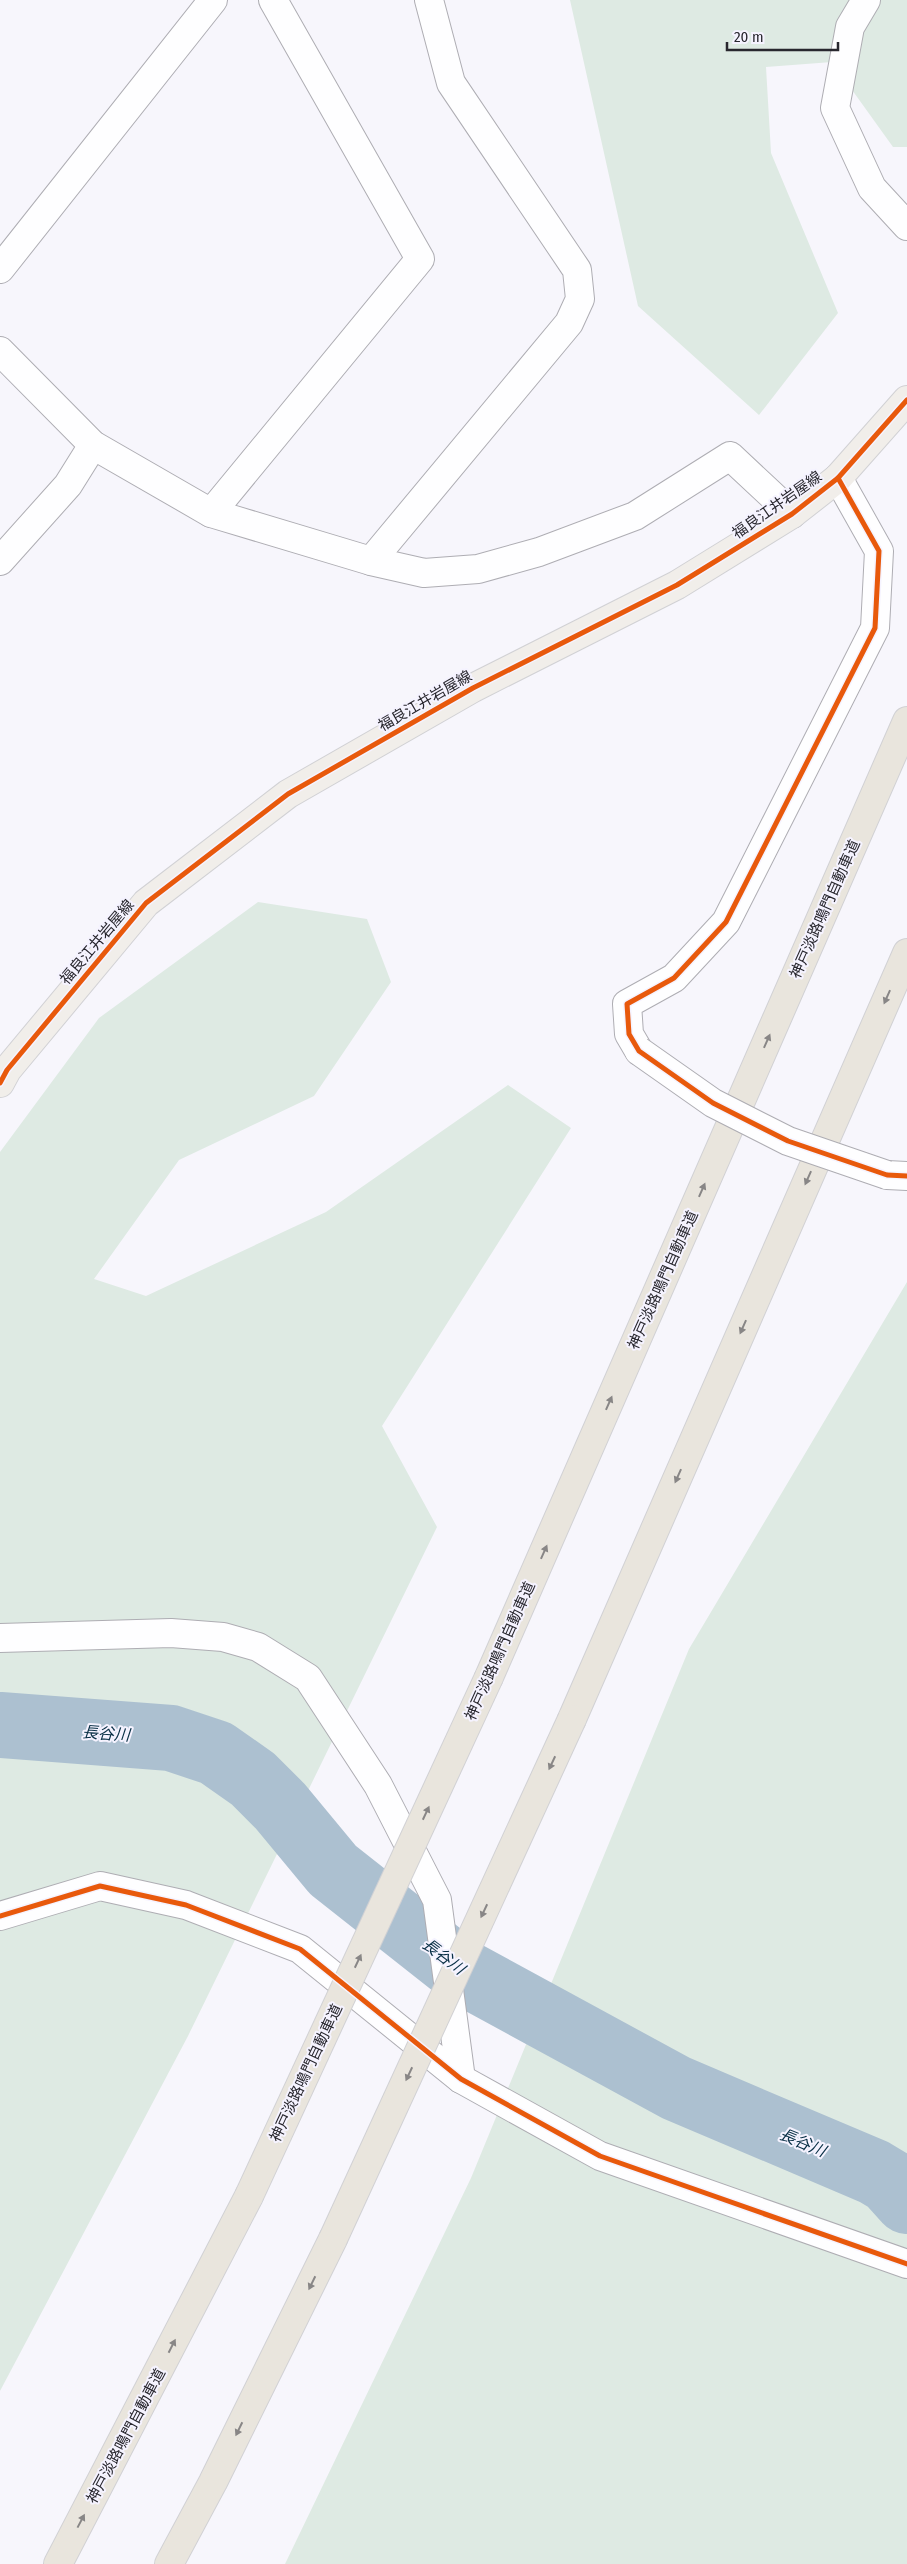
<svg xmlns="http://www.w3.org/2000/svg" width="907" height="2564" font-family="'Fira Sans Condensed','Noto Sans JP',sans-serif">
<style>
.green{fill:#deeae3}
.lines{fill:none;stroke-linecap:round;stroke-linejoin:round}
.river{stroke:#acc0d0;stroke-width:66}
.minor-casing{stroke:#aeadb3;stroke-width:30}
.major-casing{stroke:#d1d1d4;stroke-width:30}
.highway-casing{stroke:#d1d1d4;stroke-width:30}
.minor{stroke:#fefeff;stroke-width:28}
.major{stroke:#f1eeea;stroke-width:28}
.highway{stroke:#e9e5dd;stroke-width:28}
.minor-bridge-casing{stroke:#aeadb3;stroke-width:30;stroke-linecap:butt}
.highway-bridge-casing{stroke:#d1d1d4;stroke-width:30;stroke-linecap:butt}
.minor-bridge{stroke:#fefeff;stroke-width:28}
.highway-bridge{stroke:#e9e5dd;stroke-width:28}
.cycleway-casing{stroke:#f5f3ff;stroke-width:8}
.cycleway{stroke:#e8590c;stroke-width:5}
.oneway{fill:#888686}
.labels{text-anchor:middle;stroke-width:4;stroke-linejoin:round;paint-order:stroke}
.street-label{font-size:15px;fill:#28272e;stroke:#f5f3ff}
.water-label{font-size:16px;font-style:italic;fill:#082f45;stroke:#f5f3ff}
</style>
<rect width="100%" height="100%" fill="#f7f6fc"/>
<g class="green">
<path d="M 570,0 L 907,0 L 907,147 L 893,147 L 832,62 L 766,67 L 771,153 L 838,313 L 759,415 L 638,306 Z"/>
<path d="M 258,902 L 367,919 L 391,982 L 314,1096 L 179,1160 L 94,1279 L 146,1296 L 326,1212 L 508,1085 L 571,1128 L 382,1426 L 437,1527 L 188,2036 L 0,2391 L 0,1152 L 99,1018 Z"/>
<path d="M 907,1282 L 907,2564 L 285,2564 L 471,2178 L 689,1649 Z"/>
</g>
<g class="lines">
<path class="river" d="M 0,1725 L 171,1738 L 216,1753 L 253,1779 L 280,1806 L 333,1870 L 461,1971 L 676,2088 L 874,2172 L 889,2181 L 907,2201"/>
<g class="minor-casing">
<g id="minor">
<path d="M 866,0 L 850,27 L 835,108 L 872,188 L 907,226"/>
<path d="M 0,269 L 213,0"/>
<path d="M 0,351 L 93,445 L 211,513 L 371,561 L 424,573 L 478,569 L 539,552 L 635,516 L 730,456 L 792,514"/>
<path d="M 211,513 L 420,259 L 273,0"/>
<path d="M 0,561 L 68,485 L 93,445"/>
<path d="M 371,561 L 569,323 L 580,299 L 577,270 L 451,83 L 429,0"/>
<path d="M 639,1051 L 629,1034 L 627,1004 L 674,978 L 726,922 L 875,628 L 879,551 L 838,478"/>
<path d="M 887,1175 L 907,1176"/>
<path d="M 0,1638 L 171,1633 L 223,1637 L 258,1647 L 308,1678 L 378,1785 L 437,1900 L 461,2079"/>
<path d="M 0,1916 L 100,1886 L 186,1905 L 300,1949 L 461,2079 L 600,2156 L 907,2264"/>
</g>
</g>
<g class="major-casing">
<path id="major" d="M 0,1083 L 7,1070 L 146,903 L 288,794 L 473,688 L 677,585 L 792,514 L 838,478 L 907,400"/>
</g>
<g class="highway-casing">
<g id="highway">
<path d="M 489,1677 L 907,721"/>
<path d="M 572,1719 L 907,953"/>
<path d="M 58,2564 L 249,2196"/>
<path d="M 169,2564 L 213,2482 L 333,2239"/>
</g>
</g>
<use href="#minor" class="minor"/>
<use href="#major" class="major"/>
<use href="#highway" class="highway"/>
<g class="minor-bridge-casing">
<path id="minor-bridge" d="M 639,1051 L 713,1103 L 788,1141 L 887,1175"/>
</g>
<g class="highway-bridge-casing">
<g id="highway-bridge">
<path d="M 249,2196 L 489,1677"/>
<path d="M 333,2239 L 572,1719"/>
</g>
</g>
<use href="#minor-bridge" class="minor-bridge"/>
<use href="#highway-bridge" class="highway-bridge"/>
<g class="cycleway-casing">
<g id="cycleway">
<path d="M 838,478 L 879,551 L 875,628 L 726,922 L 674,978 L 627,1004 L 629,1034 L 639,1051 L 713,1103 L 788,1141 L 887,1175 L 907,1176"/>
<path d="M 0,1083 L 7,1070 L 146,903 L 288,794 L 473,688 L 677,585 L 792,514 L 838,478 L 907,400"/>
<path d="M 0,1916 L 100,1886 L 186,1905 L 300,1949 L 461,2079 L 600,2156 L 907,2264"/>
</g>
</g>
<use href="#cycleway" class="cycleway"/>
</g>
<defs><path id="oneway-solid" d="M-6-.8H1V-3.2L6.5 0L1 3.2V.8H-6Z" transform="scale(1.25)"/></defs>
<g class="oneway">
<use href="#oneway-solid" transform="translate(887 997) rotate(114)"/>
<use href="#oneway-solid" transform="translate(767 1041) rotate(-66)"/>
<use href="#oneway-solid" transform="translate(808 1178) rotate(114)"/>
<use href="#oneway-solid" transform="translate(702 1190) rotate(-66)"/>
<use href="#oneway-solid" transform="translate(743 1327) rotate(114)"/>
<use href="#oneway-solid" transform="translate(609 1403) rotate(-66)"/>
<use href="#oneway-solid" transform="translate(678 1476) rotate(114)"/>
<use href="#oneway-solid" transform="translate(544 1552) rotate(-66)"/>
<use href="#oneway-solid" transform="translate(552 1763) rotate(115)"/>
<use href="#oneway-solid" transform="translate(426 1813) rotate(-65)"/>
<use href="#oneway-solid" transform="translate(484 1911) rotate(115)"/>
<use href="#oneway-solid" transform="translate(358 1961) rotate(-65)"/>
<use href="#oneway-solid" transform="translate(409 2074) rotate(115)"/>
<use href="#oneway-solid" transform="translate(312 2283) rotate(116)"/>
<use href="#oneway-solid" transform="translate(172 2346) rotate(-63)"/>
<use href="#oneway-solid" transform="translate(239 2429) rotate(116)"/>
<use href="#oneway-solid" transform="translate(81 2521) rotate(-62)"/>
</g>
<g class="labels">
<g class="street-label">
<text transform="translate(777 505) rotate(-35)" y="5">福良江井岩屋線</text>
<text transform="translate(425 701) rotate(-30)" y="5">福良江井岩屋線</text>
<text transform="translate(825 909) rotate(-66)" y="5">神戸淡路鳴門自動車道</text>
<text transform="translate(97 942) rotate(-50)" y="5">福良江井岩屋線</text>
<text transform="translate(663 1280) rotate(-66)" y="5">神戸淡路鳴門自動車道</text>
<text transform="translate(500 1651) rotate(-66)" y="5">神戸淡路鳴門自動車道</text>
<text transform="translate(306 2073) rotate(-65)" y="5">神戸淡路鳴門自動車道</text>
<text transform="translate(126 2436) rotate(-62)" y="5">神戸淡路鳴門自動車道</text>
</g>
<g class="water-label">
<text transform="translate(106 1733) rotate(4)" y="6">長谷川</text>
<text transform="translate(444 1956) rotate(37)" y="6">長谷川</text>
<text transform="translate(803 2142) rotate(23)" y="6">長谷川</text>
</g>
</g>
<path d="M727 42v8h111v-8" fill="none" stroke="#28272e" stroke-width="2.5"/>
<text x="734" y="42" font-size="15" fill="#28272e" stroke="#f5f3ff" stroke-width="4" paint-order="stroke">20 m</text>
</svg>
